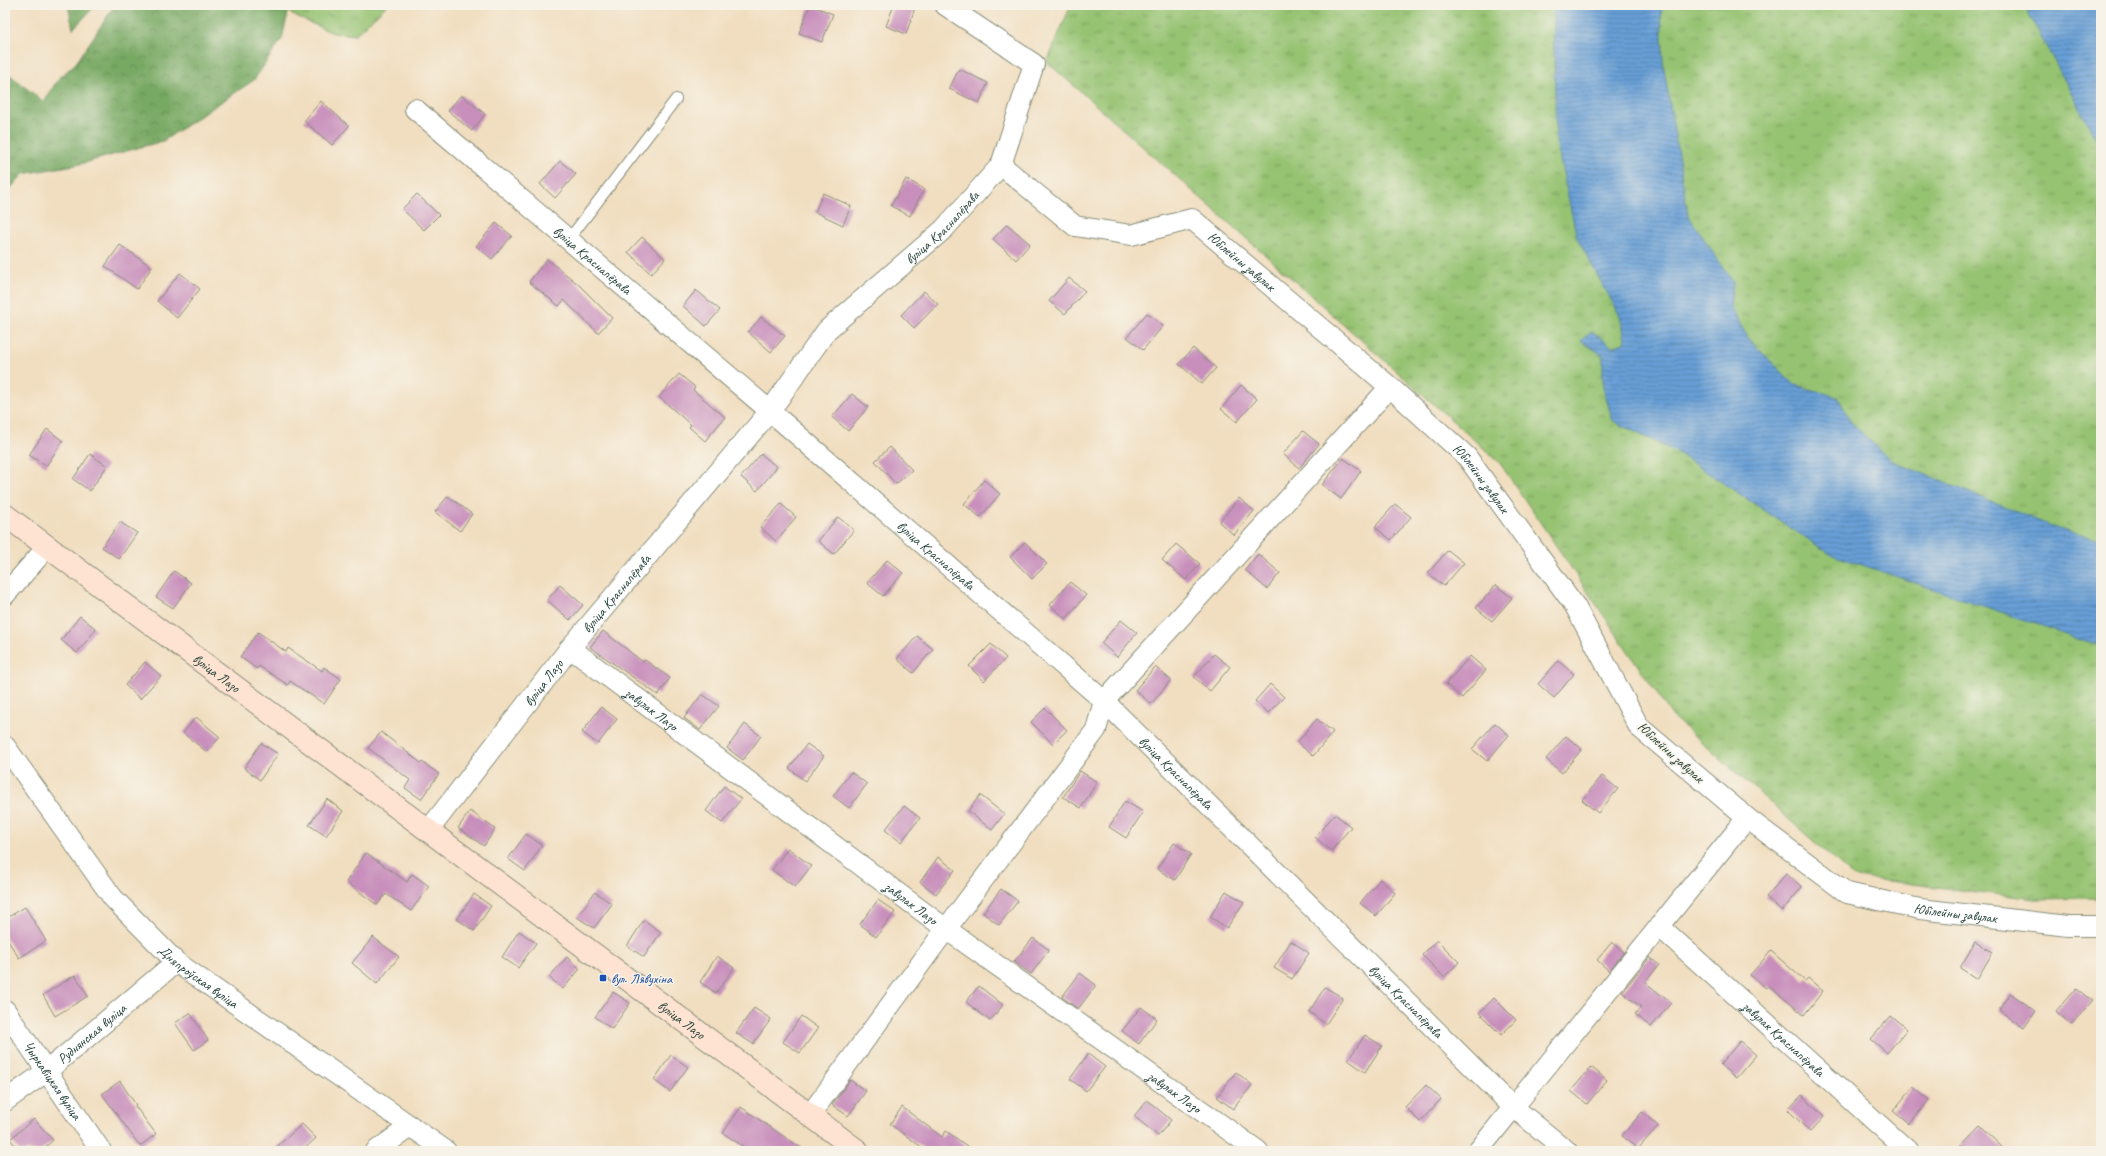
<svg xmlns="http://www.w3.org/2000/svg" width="2106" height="1156" font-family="Caveat,sans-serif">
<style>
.grass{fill:url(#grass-tufts);stroke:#5a8053}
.forest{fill:url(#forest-crowns);stroke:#4c734c}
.water{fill:url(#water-rules);stroke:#436e85}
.building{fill:#c88fbc}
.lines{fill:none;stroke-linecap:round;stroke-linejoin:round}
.lane-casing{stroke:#888e7a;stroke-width:12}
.street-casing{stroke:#888e7a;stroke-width:22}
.secondary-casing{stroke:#888e7a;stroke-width:24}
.lane{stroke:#fff;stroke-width:10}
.street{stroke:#fff;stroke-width:20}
.secondary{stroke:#fee3d2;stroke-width:22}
.transit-dot{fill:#1a4fb4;stroke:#f7f3e8;stroke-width:1.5}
.labels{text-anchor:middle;stroke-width:3;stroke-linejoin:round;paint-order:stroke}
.street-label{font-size:14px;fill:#1f3d34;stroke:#f7f3e8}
.transit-label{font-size:14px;fill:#164399;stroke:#f7f3e8;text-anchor:start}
</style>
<defs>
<pattern id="grass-tufts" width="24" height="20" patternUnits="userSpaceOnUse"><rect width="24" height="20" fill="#96c372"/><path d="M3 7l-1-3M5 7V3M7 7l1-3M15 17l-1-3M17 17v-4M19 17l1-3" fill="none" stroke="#7aa05e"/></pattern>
<pattern id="forest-crowns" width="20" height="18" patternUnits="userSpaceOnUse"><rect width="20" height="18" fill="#78a964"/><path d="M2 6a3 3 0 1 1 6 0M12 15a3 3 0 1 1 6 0" fill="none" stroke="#628b53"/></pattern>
<pattern id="water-rules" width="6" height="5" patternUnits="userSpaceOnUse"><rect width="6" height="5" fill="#679fd6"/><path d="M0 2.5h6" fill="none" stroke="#5483ae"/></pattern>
</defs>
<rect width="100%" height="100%" fill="#f7f3e8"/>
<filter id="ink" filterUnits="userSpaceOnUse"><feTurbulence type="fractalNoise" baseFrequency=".025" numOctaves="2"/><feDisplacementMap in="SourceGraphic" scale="8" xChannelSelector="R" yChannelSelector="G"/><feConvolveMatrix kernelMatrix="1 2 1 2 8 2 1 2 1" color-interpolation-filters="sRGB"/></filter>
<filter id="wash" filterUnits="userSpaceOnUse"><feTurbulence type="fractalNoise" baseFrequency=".012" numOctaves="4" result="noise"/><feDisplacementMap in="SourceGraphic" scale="16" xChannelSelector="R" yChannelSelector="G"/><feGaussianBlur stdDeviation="0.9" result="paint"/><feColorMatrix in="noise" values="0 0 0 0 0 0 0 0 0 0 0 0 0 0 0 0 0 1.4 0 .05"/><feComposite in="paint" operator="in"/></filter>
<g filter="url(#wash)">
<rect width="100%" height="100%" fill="#f1dec0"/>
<g class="grass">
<path d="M 290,5 L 387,5 L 355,35 L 333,33 L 291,14 Z"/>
<path d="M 1071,5 L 2101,5 L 2101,898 L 2035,899 L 1854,877 L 1673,717 L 1499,462 L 1047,62 Z"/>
</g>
<g class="forest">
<path d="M 68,5 L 96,5 L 73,29 Z"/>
<path d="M 115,5 L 288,5 L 288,13 L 282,39 L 254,80 L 163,141 L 80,164 L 23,174 L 5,195 L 5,71 L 44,102 L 58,79 L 76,63 Z"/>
</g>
<g class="water">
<path d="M 1553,5 L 1661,5 L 1663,62 L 1688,215 L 1733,282 L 1730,306 L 1749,340 L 1795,385 L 1838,397 L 1851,422 L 1890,460 L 2058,529 L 2101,540 L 2101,646 L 1830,554 L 1678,453 L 1613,421 L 1603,388 L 1603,355 L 1581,341 L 1591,331 L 1613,347 L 1626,342 L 1620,316 L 1577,238 L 1556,141 Z"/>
<path d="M 2024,5 L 2101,5 L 2101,148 Z"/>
</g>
<g id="blocks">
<g class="building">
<path d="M 810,5 L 833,14 L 822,42 L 799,33 Z"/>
<path d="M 894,5 L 916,5 L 906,34 L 886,26 Z"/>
<path d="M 959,69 L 988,83 L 979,103 L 949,89 Z"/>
<path d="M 461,95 L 485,114 L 472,131 L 448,111 Z"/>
<path d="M 321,101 L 349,126 L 332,145 L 304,121 Z"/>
<path d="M 560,161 L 576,174 L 555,198 L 540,184 Z"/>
<path d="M 906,179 L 924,189 L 910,216 L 891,206 Z"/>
<path d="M 823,193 L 851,206 L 843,225 L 815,212 Z"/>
<path d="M 417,194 L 439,215 L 424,230 L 402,209 Z"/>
<path d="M 496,223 L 512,236 L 492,259 L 476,246 Z"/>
<path d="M 1007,224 L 1030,244 L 1016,260 L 993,239 Z"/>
<path d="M 642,237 L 665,259 L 651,274 L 628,252 Z"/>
<path d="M 120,245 L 152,267 L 137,289 L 105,266 Z"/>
<path d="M 547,259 L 578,284 L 612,318 L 598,333 L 564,300 L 559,306 L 529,282 Z"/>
<path d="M 180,273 L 200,289 L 177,318 L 157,301 Z"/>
<path d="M 1069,278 L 1085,291 L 1065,314 L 1049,301 Z"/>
<path d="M 696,290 L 720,310 L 706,326 L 683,306 Z"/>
<path d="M 924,291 L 938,304 L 914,328 L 901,315 Z"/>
<path d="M 1147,313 L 1163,326 L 1143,350 L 1127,337 Z"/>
<path d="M 761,317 L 785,336 L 771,352 L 748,332 Z"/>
<path d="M 1193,348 L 1216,368 L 1202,384 L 1179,364 Z"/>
<path d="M 679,374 L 695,387 L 693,390 L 725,417 L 705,441 L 689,427 L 691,425 L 659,397 Z"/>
<path d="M 1241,385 L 1257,399 L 1237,422 L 1221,409 Z"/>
<path d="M 852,394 L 868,407 L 848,431 L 832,417 Z"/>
<path d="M 47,429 L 63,441 L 46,466 L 29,455 Z"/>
<path d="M 1303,431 L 1319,444 L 1299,468 L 1283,454 Z"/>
<path d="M 890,447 L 912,470 L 896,484 L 875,461 Z"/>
<path d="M 90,454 L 107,466 L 90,491 L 73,479 Z"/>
<path d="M 761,454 L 777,467 L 757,491 L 741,477 Z"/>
<path d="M 1343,458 L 1361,471 L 1341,499 L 1322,485 Z"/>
<path d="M 984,480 L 1000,494 L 980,517 L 964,504 Z"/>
<path d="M 448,496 L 472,514 L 460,531 L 435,512 Z"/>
<path d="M 1239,498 L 1254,511 L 1234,535 L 1219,522 Z"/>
<path d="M 781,504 L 796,517 L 776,541 L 760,527 Z"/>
<path d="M 1395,504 L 1411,517 L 1391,540 L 1375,527 Z"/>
<path d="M 838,517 L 854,530 L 834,554 L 818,541 Z"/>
<path d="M 120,522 L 137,533 L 119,559 L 102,547 Z"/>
<path d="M 1025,542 L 1047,564 L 1032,579 L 1010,557 Z"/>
<path d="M 1176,544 L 1200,564 L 1186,580 L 1162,560 Z"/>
<path d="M 1448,550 L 1464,563 L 1444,586 L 1428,573 Z"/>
<path d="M 1258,554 L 1280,573 L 1267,589 L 1245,570 Z"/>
<path d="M 887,560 L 903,573 L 883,596 L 867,583 Z"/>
<path d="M 174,571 L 191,583 L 173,608 L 156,597 Z"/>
<path d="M 1070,582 L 1086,595 L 1066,619 L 1050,605 Z"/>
<path d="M 560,585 L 583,605 L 570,620 L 547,600 Z"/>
<path d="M 1496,585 L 1512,598 L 1492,621 L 1476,608 Z"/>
<path d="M 80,616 L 96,629 L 77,653 L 61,640 Z"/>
<path d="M 1121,620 L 1137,633 L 1117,657 L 1101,643 Z"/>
<path d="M 603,631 L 643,662 L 645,660 L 670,678 L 658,695 L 590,647 Z"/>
<path d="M 258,632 L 286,652 L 288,648 L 322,671 L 324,667 L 341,679 L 324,704 L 290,681 L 288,685 L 259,666 L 257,669 L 240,657 Z"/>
<path d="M 917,636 L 933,649 L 913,673 L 897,659 Z"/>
<path d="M 991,644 L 1006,658 L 984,681 L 969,666 Z"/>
<path d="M 1214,654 L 1230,667 L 1210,691 L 1194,677 Z"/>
<path d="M 1470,656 L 1486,670 L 1462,698 L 1446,684 Z"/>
<path d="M 1558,661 L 1574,674 L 1554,698 L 1538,684 Z"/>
<path d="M 145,662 L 161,676 L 140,699 L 125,685 Z"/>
<path d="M 1155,667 L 1171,680 L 1151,704 L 1135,690 Z"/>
<path d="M 1270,684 L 1284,697 L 1268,713 L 1255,701 Z"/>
<path d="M 702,694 L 719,706 L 700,730 L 684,718 Z"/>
<path d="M 601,707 L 617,719 L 598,744 L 582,732 Z"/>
<path d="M 1045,708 L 1067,730 L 1053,744 L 1031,722 Z"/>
<path d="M 196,717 L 220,737 L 207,752 L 183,733 Z"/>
<path d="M 1317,719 L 1333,732 L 1313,756 L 1297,742 Z"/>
<path d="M 1495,723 L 1509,735 L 1487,761 L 1472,749 Z"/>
<path d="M 745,724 L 761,736 L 743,760 L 727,748 Z"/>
<path d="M 381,732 L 421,763 L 422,762 L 439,774 L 421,799 L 405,788 L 410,780 L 368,748 Z"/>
<path d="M 1566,736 L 1582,749 L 1562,773 L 1546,759 Z"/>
<path d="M 261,743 L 278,754 L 260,780 L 244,768 Z"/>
<path d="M 807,744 L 824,756 L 805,781 L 789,768 Z"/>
<path d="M 1080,771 L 1097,782 L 1081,808 L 1063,797 Z"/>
<path d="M 851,772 L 867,784 L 849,808 L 833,796 Z"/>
<path d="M 1602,776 L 1618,789 L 1598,813 L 1582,800 Z"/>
<path d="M 724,786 L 741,799 L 722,823 L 706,811 Z"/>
<path d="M 980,795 L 1004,814 L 992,830 L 968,811 Z"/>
<path d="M 327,799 L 343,811 L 326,836 L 309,825 Z"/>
<path d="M 1125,801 L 1143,812 L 1126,838 L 1109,827 Z"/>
<path d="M 904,806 L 920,818 L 901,842 L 885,830 Z"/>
<path d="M 470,811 L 495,829 L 484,846 L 458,828 Z"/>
<path d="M 1335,814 L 1351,827 L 1331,851 L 1315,837 Z"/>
<path d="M 526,834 L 542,845 L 525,871 L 508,859 Z"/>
<path d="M 1174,843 L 1191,854 L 1175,880 L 1157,869 Z"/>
<path d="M 788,848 L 811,866 L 795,887 L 772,870 Z"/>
<path d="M 366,853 L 407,882 L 412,874 L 429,886 L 411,911 L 386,894 L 377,905 L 346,882 Z"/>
<path d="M 938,857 L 955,870 L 936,894 L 920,882 Z"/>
<path d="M 1786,874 L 1802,887 L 1782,911 L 1766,897 Z"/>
<path d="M 1380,879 L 1395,893 L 1376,916 L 1360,903 Z"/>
<path d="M 1001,889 L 1018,901 L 999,925 L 983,913 Z"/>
<path d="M 1226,891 L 1244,902 L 1227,928 L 1210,917 Z"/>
<path d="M 595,892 L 612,904 L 594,928 L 577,917 Z"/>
<path d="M 474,894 L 491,906 L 474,931 L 457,919 Z"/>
<path d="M 878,900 L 895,912 L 876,937 L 860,924 Z"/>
<path d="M 25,907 L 46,941 L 19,958 L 5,936 L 5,919 Z"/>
<path d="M 644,920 L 661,932 L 644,957 L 627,946 Z"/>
<path d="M 519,931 L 536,943 L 518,968 L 502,957 Z"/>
<path d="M 373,937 L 399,957 L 377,984 L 352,963 Z"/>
<path d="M 1033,938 L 1049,950 L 1031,974 L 1014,962 Z"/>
<path d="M 1437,940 L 1459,962 L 1444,977 L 1422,955 Z"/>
<path d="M 1291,941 L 1309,953 L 1292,979 L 1274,968 Z"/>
<path d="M 1612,942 L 1624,952 L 1609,971 L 1597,960 Z"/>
<path d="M 1975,942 L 1993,952 L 1977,979 L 1960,968 Z"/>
<path d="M 1771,951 L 1805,981 L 1808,978 L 1823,991 L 1804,1015 L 1769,986 L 1766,988 L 1750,975 Z"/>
<path d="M 717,956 L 734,968 L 716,993 L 700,982 Z"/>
<path d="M 567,957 L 580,969 L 563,989 L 549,977 Z"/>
<path d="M 1650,957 L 1659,965 L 1645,982 L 1671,1003 L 1651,1027 L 1635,1014 L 1641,1007 L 1622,992 Z"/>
<path d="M 1080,973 L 1096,985 L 1078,1009 L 1062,997 Z"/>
<path d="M 75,975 L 88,996 L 55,1016 L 43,995 Z"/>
<path d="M 979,986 L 1003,1005 L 990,1021 L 966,1002 Z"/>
<path d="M 1325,987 L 1343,998 L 1326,1024 L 1309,1012 Z"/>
<path d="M 2076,988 L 2092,1001 L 2071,1025 L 2056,1011 Z"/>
<path d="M 613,992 L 630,1003 L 612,1029 L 595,1017 Z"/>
<path d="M 2010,993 L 2036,1011 L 2024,1028 L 1999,1010 Z"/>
<path d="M 1494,998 L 1516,1020 L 1501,1035 L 1479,1013 Z"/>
<path d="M 1141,1007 L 1157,1019 L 1139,1044 L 1122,1031 Z"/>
<path d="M 754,1008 L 771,1019 L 753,1044 L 736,1033 Z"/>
<path d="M 190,1013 L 208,1040 L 194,1050 L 175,1023 Z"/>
<path d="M 801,1016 L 818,1028 L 800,1053 L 783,1042 Z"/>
<path d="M 1891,1016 L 1907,1029 L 1887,1053 L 1871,1039 Z"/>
<path d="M 1365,1035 L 1382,1046 L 1365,1072 L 1348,1060 Z"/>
<path d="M 1740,1041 L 1756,1055 L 1736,1078 L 1720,1065 Z"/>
<path d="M 1088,1054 L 1105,1067 L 1086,1091 L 1070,1079 Z"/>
<path d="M 671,1055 L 688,1067 L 670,1092 L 654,1080 Z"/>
<path d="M 1591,1067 L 1607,1080 L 1587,1104 L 1571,1091 Z"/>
<path d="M 1236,1072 L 1252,1085 L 1233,1109 L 1217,1097 Z"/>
<path d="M 850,1080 L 866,1091 L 848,1116 L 832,1105 Z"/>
<path d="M 120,1081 L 136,1105 L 135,1106 L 156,1134 L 140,1146 L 102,1094 Z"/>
<path d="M 1426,1085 L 1441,1099 L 1420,1122 L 1405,1107 Z"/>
<path d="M 1913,1087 L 1929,1100 L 1909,1124 L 1893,1111 Z"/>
<path d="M 1802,1095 L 1824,1117 L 1810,1132 L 1788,1110 Z"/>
<path d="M 1147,1100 L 1171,1120 L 1158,1136 L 1134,1116 Z"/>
<path d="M 741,1107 L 774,1130 L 806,1151 L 750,1151 L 723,1133 Z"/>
<path d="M 902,1107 L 942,1137 L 946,1131 L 974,1151 L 927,1151 L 890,1124 Z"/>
<path d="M 1642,1112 L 1658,1126 L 1638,1149 L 1622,1136 Z"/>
<path d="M 34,1119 L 53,1140 L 41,1151 L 20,1151 L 10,1139 Z"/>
<path d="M 302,1124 L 316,1138 L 302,1151 L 272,1151 Z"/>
<path d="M 1980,1126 L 2006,1151 L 1956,1151 Z"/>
</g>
</g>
</g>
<g filter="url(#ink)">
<use href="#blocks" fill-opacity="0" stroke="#888e7a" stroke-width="1"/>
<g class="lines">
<g class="lane-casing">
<path id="lane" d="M 569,239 L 676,99"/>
</g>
<g class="street-casing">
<g id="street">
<path id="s1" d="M 945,5 L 1034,64 L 1001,165 L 1075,226 L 1131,235 L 1192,219 L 1390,387 L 1467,457 L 1575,606 L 1639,727 L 1747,818 L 1847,893 L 1920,909 L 2068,926 L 2101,926"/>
<path id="s2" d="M 415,109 L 770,411 L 1104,701 L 1513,1107 L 1567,1151"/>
<path d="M 5,595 L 48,546"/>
<path id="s3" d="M 570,648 L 946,929 L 1258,1151"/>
<path id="s4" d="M 5,746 L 113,898 L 176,962 L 446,1151"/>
<path id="s5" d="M 428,831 L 570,648 L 770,411 L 827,330 L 944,229 L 1001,165"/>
<path id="s6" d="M 1659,926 L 1908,1151"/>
<path id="s7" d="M 5,1010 L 101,1151"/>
<path id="s8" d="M 5,1101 L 47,1071 L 176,962"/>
<path d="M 810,1115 L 946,929 L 1096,730 L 1104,701 L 1390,387"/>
<path d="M 376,1151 L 411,1126"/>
<path d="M 1478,1151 L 1747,818"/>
</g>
</g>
<g class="secondary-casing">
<g id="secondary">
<path id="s9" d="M 5,515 L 858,1151"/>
</g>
</g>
<use href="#lane" class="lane"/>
<use href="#street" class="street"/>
<use href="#secondary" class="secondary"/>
</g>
</g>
<rect class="transit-dot" x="599" y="974" width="8" height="8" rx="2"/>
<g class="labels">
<g class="street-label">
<text dy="5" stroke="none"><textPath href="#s5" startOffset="795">вуліца Краснапёрава</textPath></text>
<text dy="5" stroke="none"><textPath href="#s2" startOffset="233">вуліца Краснапёрава</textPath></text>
<text dy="5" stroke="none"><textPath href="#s1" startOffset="494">Юбілейны завулак</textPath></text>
<text dy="5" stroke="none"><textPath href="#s1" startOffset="818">Юбілейны завулак</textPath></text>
<text dy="5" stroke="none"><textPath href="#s2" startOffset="686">вуліца Краснапёрава</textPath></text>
<text dy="5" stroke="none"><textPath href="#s5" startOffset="303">вуліца Краснапёрава</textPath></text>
<text dy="5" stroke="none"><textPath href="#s9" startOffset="264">вуліца Лазо</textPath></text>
<text dy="5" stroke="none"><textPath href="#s5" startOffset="188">вуліца Лазо</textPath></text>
<text dy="5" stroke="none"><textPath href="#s3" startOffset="102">завулак Лазо</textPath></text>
<text transform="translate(1671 752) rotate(42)" y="5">Юбілейны завулак</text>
<text dy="5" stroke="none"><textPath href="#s2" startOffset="1010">вуліца Краснапёрава</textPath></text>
<text dy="5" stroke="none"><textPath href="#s3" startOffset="426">завулак Лазо</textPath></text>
<text dy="5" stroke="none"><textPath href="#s1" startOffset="1490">Юбілейны завулак</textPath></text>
<text dy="5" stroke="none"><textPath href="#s4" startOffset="303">Дняпроўская вуліца</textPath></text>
<text dy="5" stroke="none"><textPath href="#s2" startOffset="1334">вуліца Краснапёрава</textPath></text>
<text dy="5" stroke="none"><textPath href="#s9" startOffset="844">вуліца Лазо</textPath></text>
<text dy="5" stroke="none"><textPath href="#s8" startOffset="110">Руднянская вуліца</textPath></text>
<text dy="5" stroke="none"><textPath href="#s6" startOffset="168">завулак Краснапёрава</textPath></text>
<text dy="5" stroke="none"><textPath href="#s7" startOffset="85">Чыркавіцкая вуліца</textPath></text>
<text dy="5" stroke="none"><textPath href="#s3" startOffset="750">завулак Лазо</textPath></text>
</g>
<g class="transit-label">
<text x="611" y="983">вул. Лявухіна</text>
</g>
</g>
<rect width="2106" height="1156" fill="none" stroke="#f7f3e8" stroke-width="20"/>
</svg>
